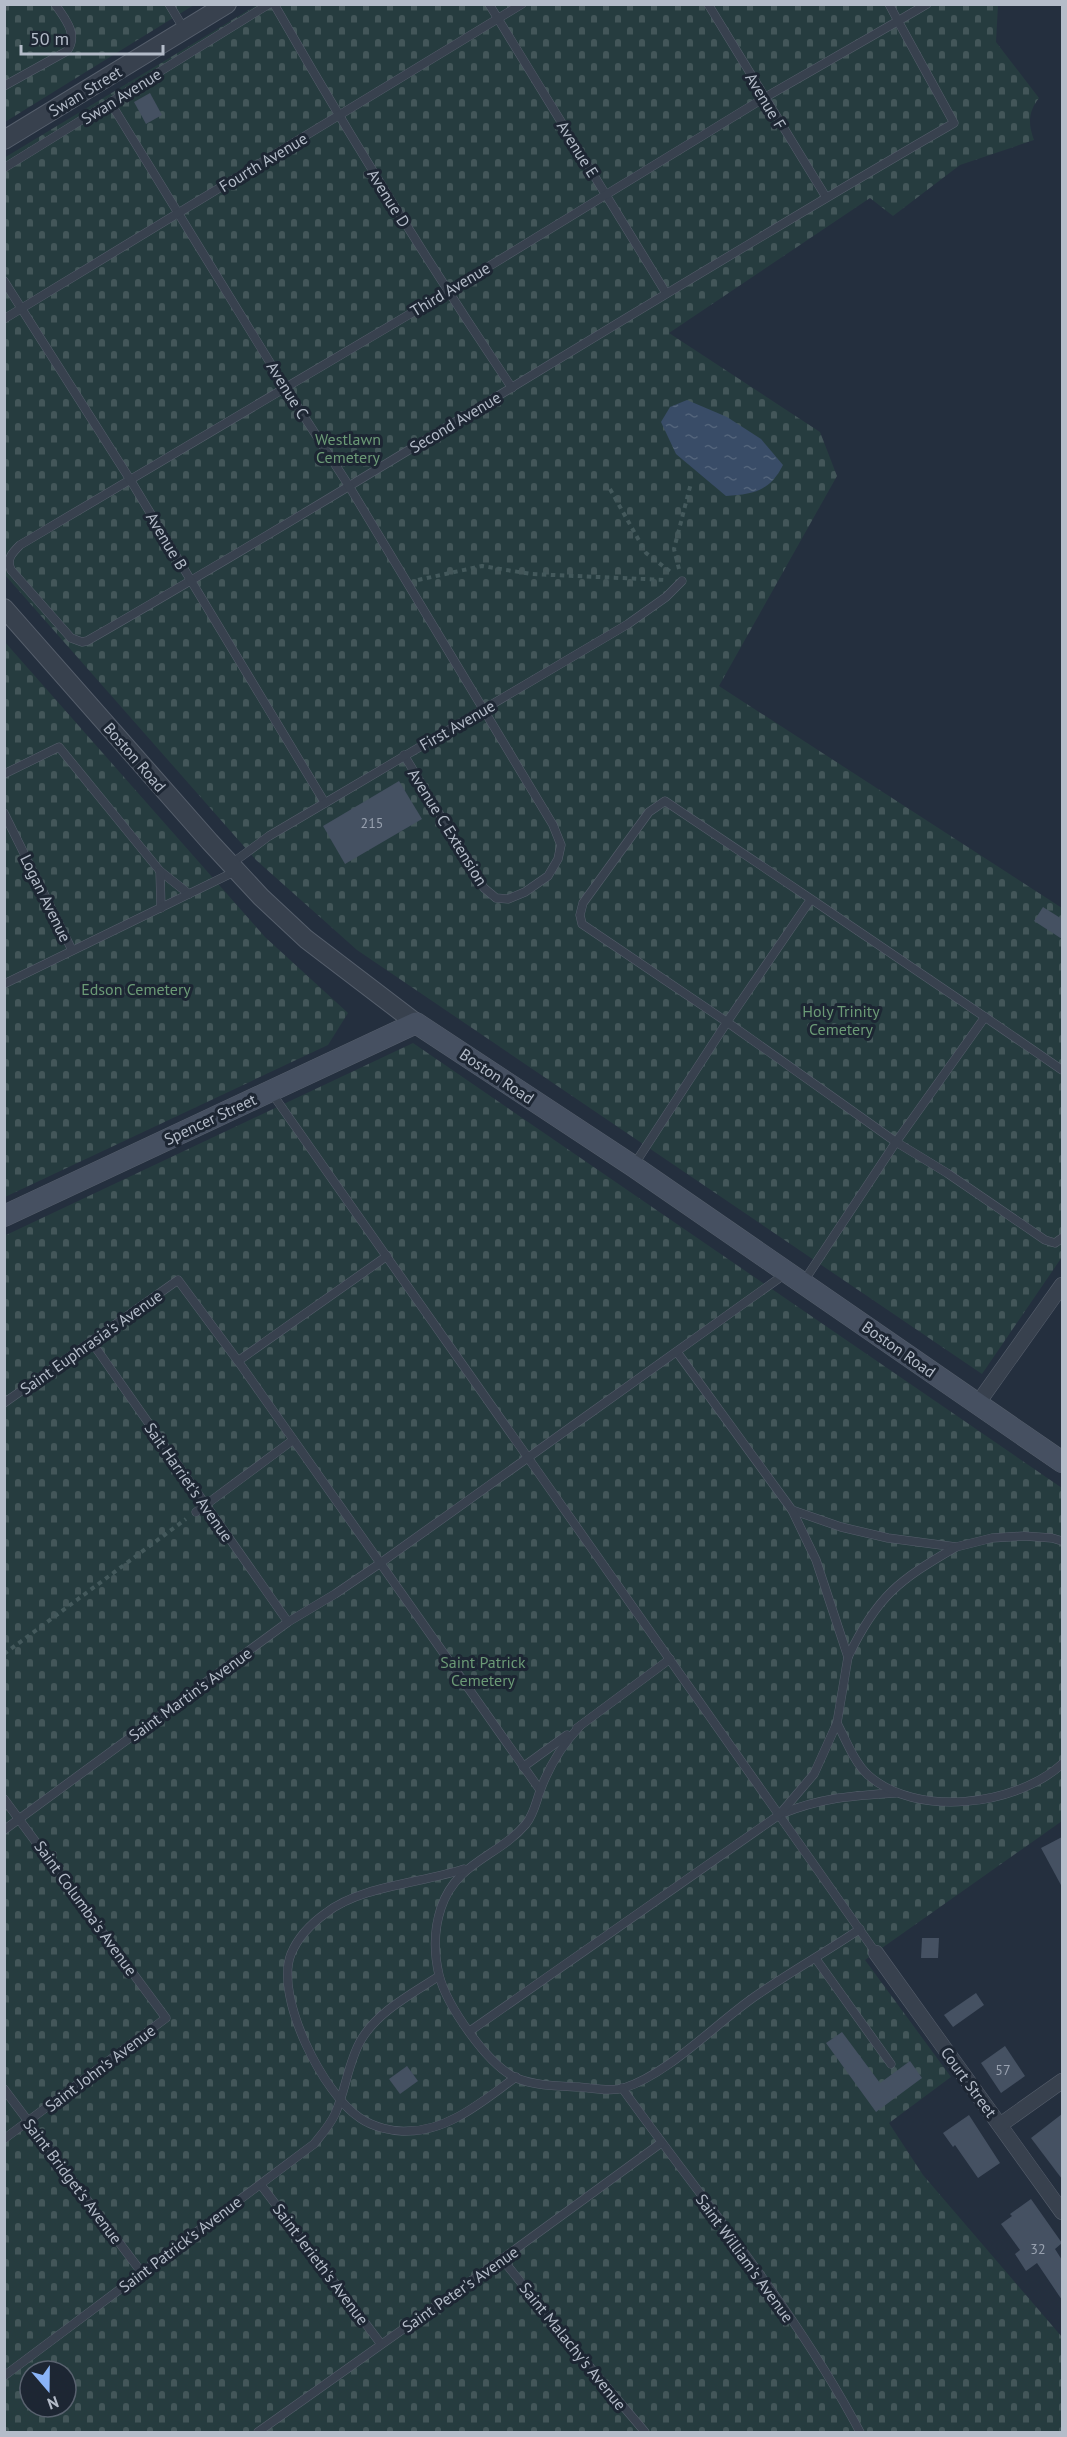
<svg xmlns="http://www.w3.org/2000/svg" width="1067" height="2437" font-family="'PT Sans',sans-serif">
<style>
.cemetery{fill:url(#cemetery-stones);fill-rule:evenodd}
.water{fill:url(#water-ripples)}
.building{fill:#455162}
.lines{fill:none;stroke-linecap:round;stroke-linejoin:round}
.service-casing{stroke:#565f6c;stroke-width:9}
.minor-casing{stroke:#565f6c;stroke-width:16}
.tertiary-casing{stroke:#565f6c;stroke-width:20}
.secondary-casing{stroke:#565f6c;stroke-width:22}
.path{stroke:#44595c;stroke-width:4;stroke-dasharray:4.5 4.5;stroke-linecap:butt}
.service{stroke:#38414e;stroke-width:8}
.minor{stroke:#38414e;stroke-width:15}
.tertiary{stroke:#38414e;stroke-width:18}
.secondary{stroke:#465061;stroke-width:21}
.labels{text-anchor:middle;stroke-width:6;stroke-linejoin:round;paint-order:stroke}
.number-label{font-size:14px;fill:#98a1af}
.street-label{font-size:16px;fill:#b4bcc9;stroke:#1d2633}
.park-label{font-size:16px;fill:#6b9a76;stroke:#1d2633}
</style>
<defs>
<pattern id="cemetery-stones" width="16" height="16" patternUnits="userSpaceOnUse" patternTransform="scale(1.5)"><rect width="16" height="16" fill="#263c3f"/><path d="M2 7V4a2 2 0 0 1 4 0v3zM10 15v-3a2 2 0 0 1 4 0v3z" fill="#435659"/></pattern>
<pattern id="water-ripples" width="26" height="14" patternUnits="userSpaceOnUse" patternTransform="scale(1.5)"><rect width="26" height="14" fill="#394c67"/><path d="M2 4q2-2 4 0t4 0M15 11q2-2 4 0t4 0" fill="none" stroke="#53647b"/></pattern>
</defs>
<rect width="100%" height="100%" fill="#242f3e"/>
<g class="cemetery">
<path d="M 5,5 L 194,5 L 5,122 Z"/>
<path d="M 257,5 L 998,5 L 996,42 L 1039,98 C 1028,112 1028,124 1034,140 L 960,165 L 893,216 L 870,198 L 669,333 L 820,432 L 837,476 L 719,686 L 1062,908 L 1062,1257 L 982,1374 L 357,950 L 256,860 L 5,575 L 4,158 Z"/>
<path d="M 4,641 L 265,937 L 348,1013 L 328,1045 L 5,1197 Z"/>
<path d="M 413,1043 L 1062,1488 L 1062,1821 L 865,1960 L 951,2077 L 889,2123 L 923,2175 L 1062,2337 L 1062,2432 L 5,2432 L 4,1236 ZM 30,2371 L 66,2371 L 66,2407 L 30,2407 Z"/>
</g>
<path class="water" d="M 687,400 L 727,417 L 761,439 L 783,465 C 770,491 754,494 726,496 L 676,454 L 661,422 L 670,407 Z"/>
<g class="building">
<path d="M 150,93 L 162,115 L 146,124 L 134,102 Z"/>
<path d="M 399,781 L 422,819 L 345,864 L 323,826 Z"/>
<path d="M 1043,907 L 1062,919 L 1062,939 L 1034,921 Z"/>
<path d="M 1062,1837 L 1062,1887 L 1041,1848 Z"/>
<path d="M 922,1938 L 939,1938 L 938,1958 L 921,1958 Z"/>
<path d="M 976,1993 L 984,2005 L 953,2027 L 944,2015 Z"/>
<path d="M 842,2032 L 880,2083 L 910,2061 L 922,2078 L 876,2112 L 826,2043 Z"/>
<path d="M 1005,2046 L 1025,2076 L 1001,2093 L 981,2063 Z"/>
<path d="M 407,2066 L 418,2081 L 400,2094 L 389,2079 Z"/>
<path d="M 1062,2114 L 1062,2179 L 1031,2138 Z"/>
<path d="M 969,2115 L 1000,2163 L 978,2178 L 955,2145 L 953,2147 L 943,2133 Z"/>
<path d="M 1031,2199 L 1062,2243 L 1055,2249 L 1062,2260 L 1062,2300 L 1037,2263 L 1026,2271 L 1015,2254 L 1020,2250 L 1001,2224 L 1012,2216 L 1010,2214 Z"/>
</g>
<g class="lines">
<g class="service-casing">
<g id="service">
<path d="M 169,4 L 184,29"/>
<path d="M 274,4 C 349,135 428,263 512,388"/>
<path d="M 489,4 L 666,293"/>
<path d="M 708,4 L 826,197"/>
<path d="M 889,4 L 898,21 L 764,98 L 447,292 L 20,545 C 12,553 6,559 11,570 L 71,638 L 82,642 L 87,641 C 379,473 663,291 954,123 L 898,21 L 927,4"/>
<path d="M 4,86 L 67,51 C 79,34 65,19 55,4"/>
<path d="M 110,102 L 285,387 L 349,486 L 553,825 L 561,845 L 558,859 L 548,876 L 525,892 L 508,899 L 496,898 L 484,888 L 404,755"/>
<path d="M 4,168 L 269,4"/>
<path d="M 4,281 L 131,481 L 325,803"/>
<path d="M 4,319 L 522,4"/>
<path d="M 4,774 L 59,747 L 160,871 L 189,894"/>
<path d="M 4,813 L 72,950"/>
<path d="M 231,864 L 269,836 L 325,803 L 628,624 L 666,597 L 682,581"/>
<path d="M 160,871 L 161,908"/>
<path d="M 4,984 L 236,871"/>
<path d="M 985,1017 L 1062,1070"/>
<path d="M 271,1092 L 876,1953"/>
<path d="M 634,1165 L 727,1022 L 811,899 L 665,801 L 649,812 L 583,903 L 580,915 L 582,924 L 727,1022 L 896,1142 L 985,1017 L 811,899"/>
<path d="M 804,1281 L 896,1142 L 947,1173 L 1045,1240 L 1055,1243 L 1062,1238"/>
<path d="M 91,1341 L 288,1622"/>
<path d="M 677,1352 L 792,1510 L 841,1527 L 888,1538 L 956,1547 L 992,1538 L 1024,1536 L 1052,1538 L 1062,1541"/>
<path d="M 238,1361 L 387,1256"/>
<path d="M 4,1403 L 178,1280 L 238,1361 L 540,1790"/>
<path d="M 792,1510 L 816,1560 L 848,1657 C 877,1596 899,1580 956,1547"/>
<path d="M 196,1512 L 293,1440"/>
<path d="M 837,1723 L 848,1657"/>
<path d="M 580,1726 C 562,1745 549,1766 540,1791 C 536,1802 534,1814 526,1824 C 498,1857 456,1862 441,1908 C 434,1929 434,1953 439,1975 C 447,2006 487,2064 516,2078 C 536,2086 558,2086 579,2087 C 593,2088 610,2092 624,2088 C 670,2073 716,2023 757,1995 C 790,1972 826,1952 860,1929"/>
<path d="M 577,1728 L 670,1659"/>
<path d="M 523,1767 L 567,1735"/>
<path d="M 4,1799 L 166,2018 L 4,2139"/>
<path d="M 781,1814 C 823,1797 852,1796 896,1793"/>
<path d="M 4,1830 L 288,1622 L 335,1594 L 379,1564 L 785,1274"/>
<path d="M 464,1869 C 422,1883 360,1886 326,1913 C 312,1923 298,1937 291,1954 C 274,1997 324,2095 360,2118 C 373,2127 393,2132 408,2131 C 449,2131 484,2100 516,2077"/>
<path d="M 816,1959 L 891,2064"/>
<path d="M 470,2031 L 779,1815 L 814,1774 L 837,1723 C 846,1740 854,1762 868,1775 C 916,1818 1016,1806 1062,1764"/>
<path d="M 622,2088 C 703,2201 795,2309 860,2432"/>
<path d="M 4,2089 L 142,2273"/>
<path d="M 261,2185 L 381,2344"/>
<path d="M 502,2259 L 578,2353 L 645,2432"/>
<path d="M 4,2376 L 314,2144 C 322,2134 330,2125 335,2114 C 346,2090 348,2062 361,2040 C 378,2011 412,1994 439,1976"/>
<path d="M 258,2432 L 502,2259 L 661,2143"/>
</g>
</g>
<g class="minor-casing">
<g id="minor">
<path d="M 978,1403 L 1062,1285"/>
<path d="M 876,1953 L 1062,2212"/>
<path d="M 1000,2125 L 1062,2081"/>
</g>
</g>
<g class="tertiary-casing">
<g id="tertiary">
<path d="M 4,140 L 227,4"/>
<path d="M 4,608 L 210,842 L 261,897 L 306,939 L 416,1023"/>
</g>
</g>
<g class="secondary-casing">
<path id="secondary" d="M 4,1216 L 416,1023 L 633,1166 L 1062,1462"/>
</g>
<g class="path">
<path d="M 610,489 L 646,553 L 672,573"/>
<path d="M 679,569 L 674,549 L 691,483"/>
<path d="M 418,580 L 482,566 L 531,574 L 666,580"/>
<path d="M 4,1654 L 186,1519"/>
</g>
<use href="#service" class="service"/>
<use href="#minor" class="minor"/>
<use href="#tertiary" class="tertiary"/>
<use href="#secondary" class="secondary"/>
</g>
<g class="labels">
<g class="number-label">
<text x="372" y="828">215</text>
<text x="1003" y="2075">57</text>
<text x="1038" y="2254">32</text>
</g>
<g class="street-label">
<text transform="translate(85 91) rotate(-31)" y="6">Swan Street</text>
<text transform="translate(121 96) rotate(-32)" y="6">Swan Avenue</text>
<text transform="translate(766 101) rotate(59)" y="6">Avenue F</text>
<text transform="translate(578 149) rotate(58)" y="6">Avenue E</text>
<text transform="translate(263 162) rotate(-31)" y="6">Fourth Avenue</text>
<text transform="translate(389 198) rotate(58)" y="6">Avenue D</text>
<text transform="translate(450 289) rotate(-31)" y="6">Third Avenue</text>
<text transform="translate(288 390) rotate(58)" y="6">Avenue C</text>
<text transform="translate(455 422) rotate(-31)" y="6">Second Avenue</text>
<text transform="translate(167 541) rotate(59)" y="6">Avenue B</text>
<text transform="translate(457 725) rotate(-30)" y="6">First Avenue</text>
<text transform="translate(135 757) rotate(49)" y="6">Boston Road</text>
<text transform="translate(448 827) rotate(58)" y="6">Avenue C Extension</text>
<text transform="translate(46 898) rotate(64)" y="6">Logan Avenue</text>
<text transform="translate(497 1076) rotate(34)" y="6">Boston Road</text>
<text transform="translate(210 1119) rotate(-25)" y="6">Spencer Street</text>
<text transform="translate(91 1342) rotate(-35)" y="6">Saint Euphrasia's Avenue</text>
<text transform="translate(899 1349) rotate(35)" y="6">Boston Road</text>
<text transform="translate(189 1482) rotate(55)" y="6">Sait Harriet's Avenue</text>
<text transform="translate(190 1694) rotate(-36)" y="6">Saint Martin's Avenue</text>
<text transform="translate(86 1908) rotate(54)" y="6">Saint Columba's Avenue</text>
<text transform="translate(100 2068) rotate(-37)" y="6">Saint John's Avenue</text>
<text transform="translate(969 2082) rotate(54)" y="6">Court Street</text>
<text transform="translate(73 2181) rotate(53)" y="6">Saint Bridget's Avenue</text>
<text transform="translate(180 2244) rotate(-37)" y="6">Saint Patrick's Avenue</text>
<text transform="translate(745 2258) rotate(54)" y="6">Saint William's Avenue</text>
<text transform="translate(321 2264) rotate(53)" y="6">Saint Jerieth's Avenue</text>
<text transform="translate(460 2289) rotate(-35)" y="6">Saint Peter's Avenue</text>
<text transform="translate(573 2346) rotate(51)" y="6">Saint Malachy's Avenue</text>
</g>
<g class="park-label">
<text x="348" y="445">Westlawn<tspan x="348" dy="18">Cemetery</tspan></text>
<text x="136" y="995">Edson Cemetery</text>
<text x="841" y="1017">Holy Trinity<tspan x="841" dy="18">Cemetery</tspan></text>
<text x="483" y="1668">Saint Patrick<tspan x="483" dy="18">Cemetery</tspan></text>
</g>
</g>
<rect width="1067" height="2437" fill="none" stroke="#b4bcc9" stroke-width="12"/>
<g transform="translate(48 2389) rotate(160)"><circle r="28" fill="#1d2633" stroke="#59626f" stroke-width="1.5"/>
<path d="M0-4.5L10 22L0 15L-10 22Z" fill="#8ab4f8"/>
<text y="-9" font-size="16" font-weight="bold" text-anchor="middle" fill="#b4bcc9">N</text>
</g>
<path d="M21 45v9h142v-9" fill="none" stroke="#b4bcc9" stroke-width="3"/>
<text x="30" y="45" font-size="18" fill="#b4bcc9" stroke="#1d2633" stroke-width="4.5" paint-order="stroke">50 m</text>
</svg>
